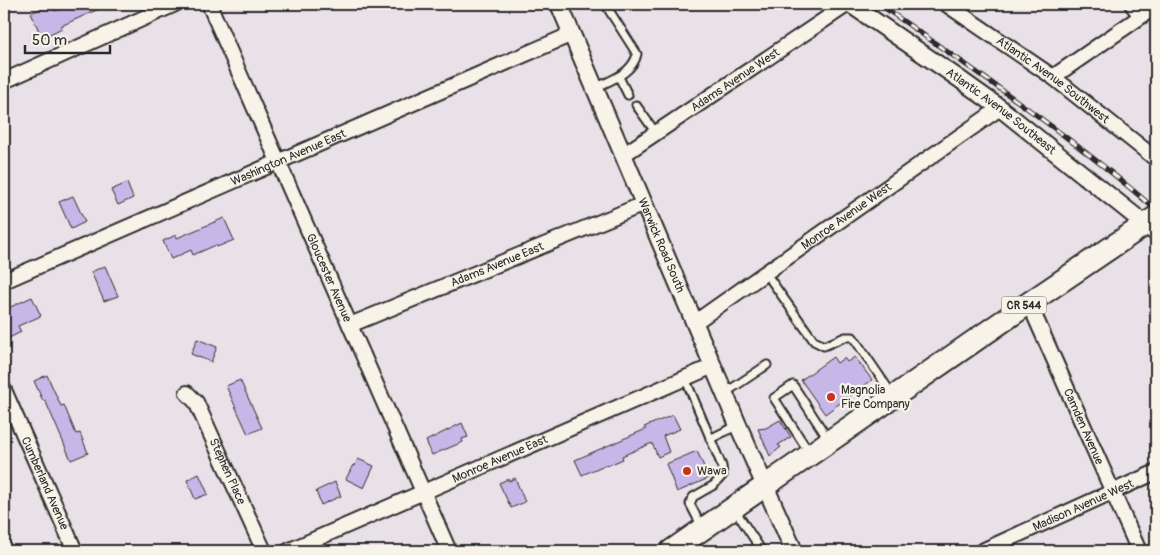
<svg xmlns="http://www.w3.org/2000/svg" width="1160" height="555" font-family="Pangolin,sans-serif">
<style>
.building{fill:#c6b7e8;stroke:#2b2b2b}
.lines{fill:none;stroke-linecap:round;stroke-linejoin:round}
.service-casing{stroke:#2b2b2b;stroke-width:11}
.minor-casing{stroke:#2b2b2b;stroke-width:18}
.tertiary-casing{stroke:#2b2b2b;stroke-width:20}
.primary-casing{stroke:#2b2b2b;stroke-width:25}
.service{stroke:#f7f3e8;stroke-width:7}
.minor{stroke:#f7f3e8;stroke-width:14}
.tertiary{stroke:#f7f3e8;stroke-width:16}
.primary{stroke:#f7f3e8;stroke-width:21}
.rail-casing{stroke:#2b2b2b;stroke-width:5}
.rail{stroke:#f7f3e8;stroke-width:3;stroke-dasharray:9;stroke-linecap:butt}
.poi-dot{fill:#c8321e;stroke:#f7f3e8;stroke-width:2}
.labels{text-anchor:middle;stroke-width:4.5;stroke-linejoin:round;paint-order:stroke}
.shield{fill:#f7f3e8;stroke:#686764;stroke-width:1}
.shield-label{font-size:11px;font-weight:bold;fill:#2b2b2b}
.street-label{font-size:12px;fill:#2b2b2b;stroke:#f7f3e8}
.poi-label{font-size:12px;fill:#2b2b2b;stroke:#f7f3e8;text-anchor:start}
</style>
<rect width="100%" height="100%" fill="#e8e1e8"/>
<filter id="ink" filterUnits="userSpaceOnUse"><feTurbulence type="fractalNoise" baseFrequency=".02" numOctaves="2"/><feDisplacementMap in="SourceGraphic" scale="10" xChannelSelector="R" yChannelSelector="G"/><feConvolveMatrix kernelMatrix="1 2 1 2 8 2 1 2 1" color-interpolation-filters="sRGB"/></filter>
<g filter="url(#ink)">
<g class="building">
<path d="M 52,4 L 55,11 L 73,4 L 110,4 L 61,26 L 62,28 L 42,38 L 31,13 Z"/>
<path d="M 127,183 L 133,198 L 118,205 L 111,190 Z"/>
<path d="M 73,196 L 85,222 L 71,229 L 59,202 Z"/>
<path d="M 224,218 L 234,240 L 217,247 L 216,245 L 193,255 L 191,250 L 171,259 L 163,241 L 176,235 L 177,238 Z"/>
<path d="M 105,266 L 118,296 L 104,301 L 91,272 Z"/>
<path d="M 32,297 L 41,316 L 18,326 L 21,332 L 7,339 L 4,331 L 4,310 Z"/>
<path d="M 197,339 L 217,347 L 211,362 L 191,354 Z"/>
<path d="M 833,357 L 837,363 L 844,358 L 847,362 L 855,357 L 872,380 L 825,414 L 801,380 Z"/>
<path d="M 47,375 L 61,406 L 64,405 L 76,434 L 80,433 L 88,453 L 71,460 L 45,400 L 43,401 L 34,381 Z"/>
<path d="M 240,380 L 262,428 L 248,434 L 226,386 Z"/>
<path d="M 673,415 L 680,429 L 663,436 L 669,452 L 658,457 L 652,443 L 622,456 L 623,459 L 607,466 L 607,464 L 582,475 L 575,460 L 646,429 L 644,427 Z"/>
<path d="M 780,420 L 791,437 L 778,445 L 781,447 L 770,456 L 758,429 L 766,428 Z"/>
<path d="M 462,423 L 468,437 L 462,439 L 463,442 L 432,455 L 426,441 Z"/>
<path d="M 697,451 L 709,478 L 677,492 L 666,464 Z"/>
<path d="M 358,459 L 374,466 L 364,488 L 346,479 L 353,465 L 355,466 Z"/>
<path d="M 199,474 L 208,494 L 195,499 L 187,480 Z"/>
<path d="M 515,478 L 525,502 L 511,508 L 499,483 L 508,479 L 509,481 Z"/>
<path d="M 335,482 L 341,496 L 321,505 L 316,491 Z"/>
</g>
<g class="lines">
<g class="service-casing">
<g id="service">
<path d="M 619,77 L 628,95"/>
<path d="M 595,88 C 611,80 633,73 637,54 L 605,4"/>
<path d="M 636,105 L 656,133"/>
<path d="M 765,272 L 814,341 L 824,346 L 845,337 L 853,337 L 892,394"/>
<path d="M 685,378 L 722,466 L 723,475 L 714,485 L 693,497 L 690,504 L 702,527"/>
<path d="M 725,393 L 767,365"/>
<path d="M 710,439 L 738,425"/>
<path d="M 809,452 L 774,398 L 793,385 L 828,439"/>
<path d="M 735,510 L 762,551"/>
</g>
</g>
<g class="minor-casing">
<g id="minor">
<path id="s1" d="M 209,4 L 449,551"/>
<path id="s2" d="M 946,4 L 1053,77 L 1156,159"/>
<path d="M 1132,4 L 1141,16"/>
<path d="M 1053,77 L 1156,6"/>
<path d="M 4,81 L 175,4"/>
<path id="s3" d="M 623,155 L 848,4"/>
<path id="s4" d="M 4,281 L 572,34"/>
<path id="s5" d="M 1029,303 L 1139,551"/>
<path id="s6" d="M 694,323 L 1000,108"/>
<path id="s7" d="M 350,325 L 644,204"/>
<path id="s8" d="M 4,390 L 75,551"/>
<path id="s9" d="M 187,393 L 196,402 L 264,551"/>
<path id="s10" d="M 288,551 L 713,366"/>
<path id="s11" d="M 982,551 L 1156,472"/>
</g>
</g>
<g class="tertiary-casing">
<g id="tertiary">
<path id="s12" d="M 559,4 L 738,425 L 794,551"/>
<path id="s13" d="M 850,4 L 958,78 L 1000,108 L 1156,233"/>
</g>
</g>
<g class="primary-casing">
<path id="primary" d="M 671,551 L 1029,303 L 1156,217"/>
</g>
<use href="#service" class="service"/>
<use href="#minor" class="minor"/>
<use href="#tertiary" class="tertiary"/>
<use href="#primary" class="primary"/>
<g class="rail-casing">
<path id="rail" d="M 879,4 C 973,70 1069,134 1156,210"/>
</g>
<use href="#rail" class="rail"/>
</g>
</g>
<g class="poi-dot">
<circle cx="831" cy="397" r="5"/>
<circle cx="687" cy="471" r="5"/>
</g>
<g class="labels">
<rect class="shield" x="1001.5" y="296.5" width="45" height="17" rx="4"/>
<g class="shield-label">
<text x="1024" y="309">CR 544</text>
</g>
<g class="street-label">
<text dy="4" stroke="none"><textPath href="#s3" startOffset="135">Adams Avenue West</textPath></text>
<text dy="4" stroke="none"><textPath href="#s2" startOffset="131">Atlantic Avenue Southwest</textPath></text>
<text dy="4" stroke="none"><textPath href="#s13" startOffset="185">Atlantic Avenue Southeast</textPath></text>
<text dy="4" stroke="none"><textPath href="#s4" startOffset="310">Washington Avenue East</textPath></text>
<text dy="4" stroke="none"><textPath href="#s6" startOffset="186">Monroe Avenue West</textPath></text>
<text dy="4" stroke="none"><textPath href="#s12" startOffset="262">Warwick Road South</textPath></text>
<text dy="4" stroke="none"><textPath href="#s7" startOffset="159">Adams Avenue East</textPath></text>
<text dy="4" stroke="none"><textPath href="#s1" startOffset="299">Gloucester Avenue</textPath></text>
<text dy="4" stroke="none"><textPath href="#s5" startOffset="135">Camden Avenue</textPath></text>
<text dy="4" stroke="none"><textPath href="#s10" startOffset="231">Monroe Avenue East</textPath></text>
<text dy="4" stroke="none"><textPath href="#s9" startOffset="89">Stephen Place</textPath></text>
<text dy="4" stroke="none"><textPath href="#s8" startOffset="102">Cumberland Avenue</textPath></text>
<text dy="4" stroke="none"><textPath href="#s11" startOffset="111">Madison Avenue West</textPath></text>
</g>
<g class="poi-label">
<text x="841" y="394">Magnolia<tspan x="841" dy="14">Fire Company</tspan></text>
<text x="697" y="475">Wawa</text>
</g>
</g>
<rect width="1160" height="555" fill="none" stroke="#f7f3e8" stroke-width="20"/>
<rect x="10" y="10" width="1140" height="535" fill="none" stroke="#2b2b2b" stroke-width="2" filter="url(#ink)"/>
<path d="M25 45v8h85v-8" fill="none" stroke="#2b2b2b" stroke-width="2.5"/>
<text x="32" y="45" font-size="15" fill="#2b2b2b" stroke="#f7f3e8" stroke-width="4" paint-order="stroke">50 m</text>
</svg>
